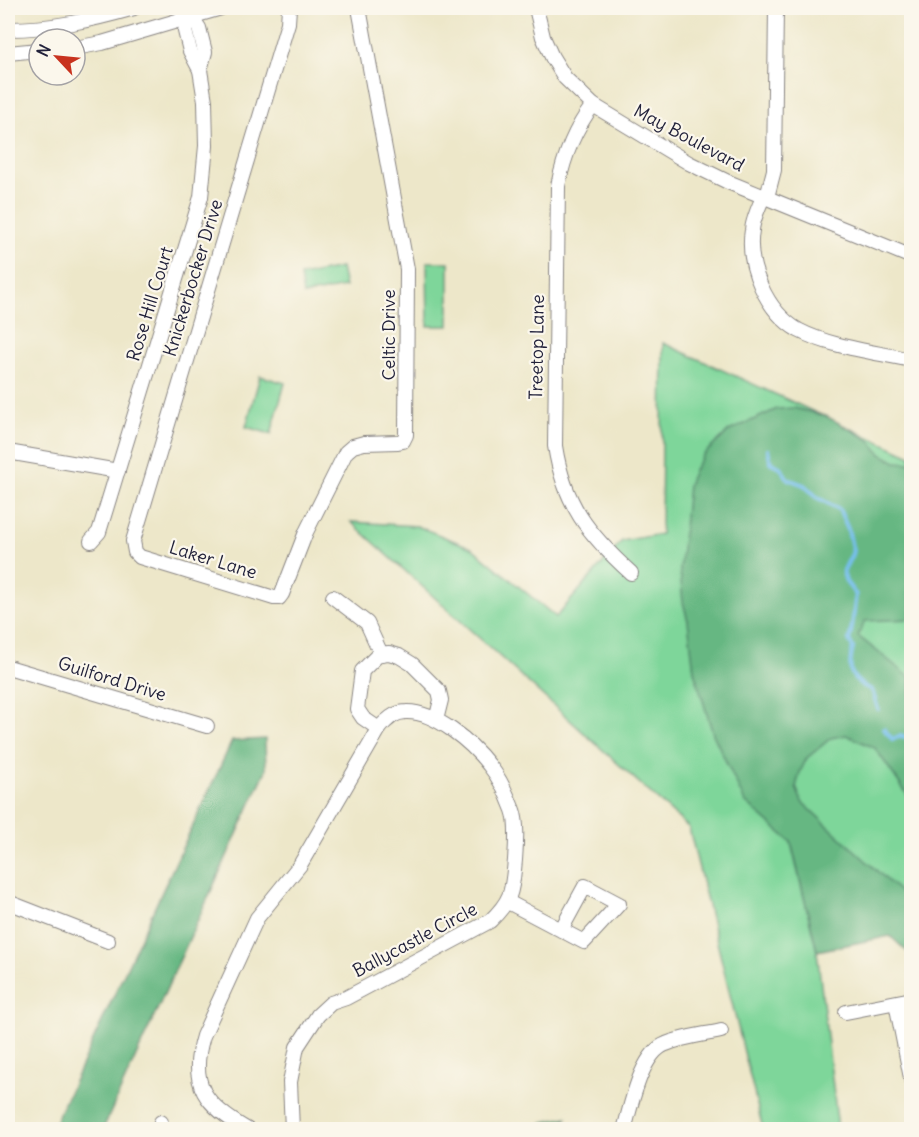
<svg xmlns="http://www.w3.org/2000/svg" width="919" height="1137" font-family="Delius,sans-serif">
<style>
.green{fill:#7ed69a;stroke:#507c6a;stroke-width:1.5}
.forest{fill:#66b782;stroke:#446c5e;stroke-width:1.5}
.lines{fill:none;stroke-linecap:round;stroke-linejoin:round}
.stream{stroke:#77c0f0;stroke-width:4}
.minor-casing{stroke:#888482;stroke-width:16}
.minor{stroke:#fff;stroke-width:14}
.labels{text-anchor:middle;stroke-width:4.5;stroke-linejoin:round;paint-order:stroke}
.street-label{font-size:18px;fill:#22223b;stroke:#fbf7ec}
</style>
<rect width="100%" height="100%" fill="#fbf7ec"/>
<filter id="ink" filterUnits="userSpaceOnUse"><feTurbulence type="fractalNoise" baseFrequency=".0167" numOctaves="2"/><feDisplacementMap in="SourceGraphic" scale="12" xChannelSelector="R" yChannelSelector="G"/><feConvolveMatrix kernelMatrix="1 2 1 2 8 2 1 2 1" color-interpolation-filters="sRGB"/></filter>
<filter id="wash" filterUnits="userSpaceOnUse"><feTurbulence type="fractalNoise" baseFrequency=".008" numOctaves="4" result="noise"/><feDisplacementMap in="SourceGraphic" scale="24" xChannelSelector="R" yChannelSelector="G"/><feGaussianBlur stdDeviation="1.35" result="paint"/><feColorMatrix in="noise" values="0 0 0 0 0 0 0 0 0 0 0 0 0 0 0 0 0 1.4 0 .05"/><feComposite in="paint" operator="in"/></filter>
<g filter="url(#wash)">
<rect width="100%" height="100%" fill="#ede7c9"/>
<g class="green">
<path d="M 427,262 L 449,262 L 449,326 L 428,326 Z"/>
<path d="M 341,268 L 345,287 L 303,295 L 300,276 Z"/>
<path d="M 663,343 L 911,456 L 911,939 L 791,843 L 817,951 L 838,1129 L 763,1129 L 689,828 L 351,522 L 417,526 L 472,548 L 556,617 L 622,541 L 661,534 Z"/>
<path d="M 260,376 L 285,383 L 271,434 L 246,427 Z"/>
</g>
<g class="forest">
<path d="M 794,408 L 826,416 L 870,440 L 881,454 L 896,462 L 911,463 L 911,619 L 865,621 L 858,636 L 911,678 L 911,800 L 875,748 L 846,735 L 831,738 L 807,758 L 800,772 L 796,787 L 802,802 L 911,902 L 911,955 L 890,936 L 817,951 L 791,842 L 745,802 L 713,734 L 694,671 L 688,621 L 683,602 L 680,570 L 688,485 L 694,470 L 703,455 L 729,431 L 777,409 Z"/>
<path d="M 265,739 L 266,770 L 103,1129 L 52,1129 L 232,741 Z"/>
<path d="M 567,1117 L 562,1129 L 535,1129 L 544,1122 Z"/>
</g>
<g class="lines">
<g class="stream">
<path d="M 768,450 L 771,463 L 780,467 L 788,479 L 804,485 L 818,498 L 839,509 L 848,529 L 853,552 L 843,572 L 846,582 L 856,595 C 853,611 854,624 849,640 L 853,648 C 847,670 850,681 872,690 L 878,709"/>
<path d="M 884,729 L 892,739 L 902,736 L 909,738 L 912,748"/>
</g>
</g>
</g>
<g filter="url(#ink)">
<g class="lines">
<g class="minor-casing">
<g id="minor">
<path d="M 289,8 L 288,23 L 133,541 L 135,552 L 140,557 L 274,598 L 279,598 L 282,594 L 306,532 L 346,452 L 353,446 L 364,443 L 398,442 L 403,441 L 406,435 L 407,269 L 359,8"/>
<path d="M 536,8 L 543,37 L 552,57 L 565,78 L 593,105 L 689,163 L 728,182 L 912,257"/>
<path d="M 186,9 L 199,28 L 205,52 L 200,70"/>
<path d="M 8,29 C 52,29 92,20 134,8"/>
<path d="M 75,48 L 102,43 L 221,8"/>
<path d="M 8,53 L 39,50"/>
<path d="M 593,105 C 574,130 564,155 558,186 L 555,446 C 564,504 588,534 631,573"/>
<path d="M 764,195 C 759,206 753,219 752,230 C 746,266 767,312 798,330 C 830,347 875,352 910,360"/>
<path d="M 767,197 L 774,170 L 776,8"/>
<path d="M 8,452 L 118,471"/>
<path d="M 91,541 L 99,532 L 201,197 L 206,146 L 205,101 L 200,70 L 190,51 L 185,31 L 190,15"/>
<path d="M 333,597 L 367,623 L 381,654"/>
<path d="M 8,667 L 207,726"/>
<path d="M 8,902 L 108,941"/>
<path d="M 508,902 L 584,942 L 619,904 L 585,886 L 561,930"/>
<path d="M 896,1003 L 912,1083"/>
<path d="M 846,1012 L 912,999"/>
<path d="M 158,1130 L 161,1122"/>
<path d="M 248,1130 C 206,1106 188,1085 203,1036 L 257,918 L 300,865 L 379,729"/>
<path d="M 292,1130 L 290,1082 L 297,1047 L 318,1015 L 331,1003 L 346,998 L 490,921 C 513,899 512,890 515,860 C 516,845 518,823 513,810 C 507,794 499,777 489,765 C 472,743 435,711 406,712 C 395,712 385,721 379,729 L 363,718 L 357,709 L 362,671 L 379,654 L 389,653 L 399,656 L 412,664 L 439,691 L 441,700 L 436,720"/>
<path d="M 624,1130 C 631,1106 641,1053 666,1044 C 683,1037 703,1035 721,1031"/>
</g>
</g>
<use href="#minor" class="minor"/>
</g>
</g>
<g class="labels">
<g class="street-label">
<text transform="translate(689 138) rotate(28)" y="6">May Boulevard</text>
<text transform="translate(193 278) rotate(-73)" y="6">Knickerbocker Drive</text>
<text transform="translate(150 304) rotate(-73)" y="6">Rose Hill Court</text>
<text transform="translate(389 335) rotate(-90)" y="6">Celtic Drive</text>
<text transform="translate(537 347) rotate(-89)" y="6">Treetop Lane</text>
<text transform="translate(213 560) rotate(17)" y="6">Laker Lane</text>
<text transform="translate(112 679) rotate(17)" y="6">Guilford Drive</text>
<text transform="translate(415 940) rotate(-28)" y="6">Ballycastle Circle</text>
</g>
</g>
<rect width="919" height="1137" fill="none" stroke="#fbf7ec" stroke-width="30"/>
<g transform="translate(57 57) rotate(296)"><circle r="28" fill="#fbf7ec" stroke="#a4a2a5" stroke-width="1.5"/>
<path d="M0-4.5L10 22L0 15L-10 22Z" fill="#c8321e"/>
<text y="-9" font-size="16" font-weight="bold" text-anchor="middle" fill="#22223b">N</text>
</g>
</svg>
